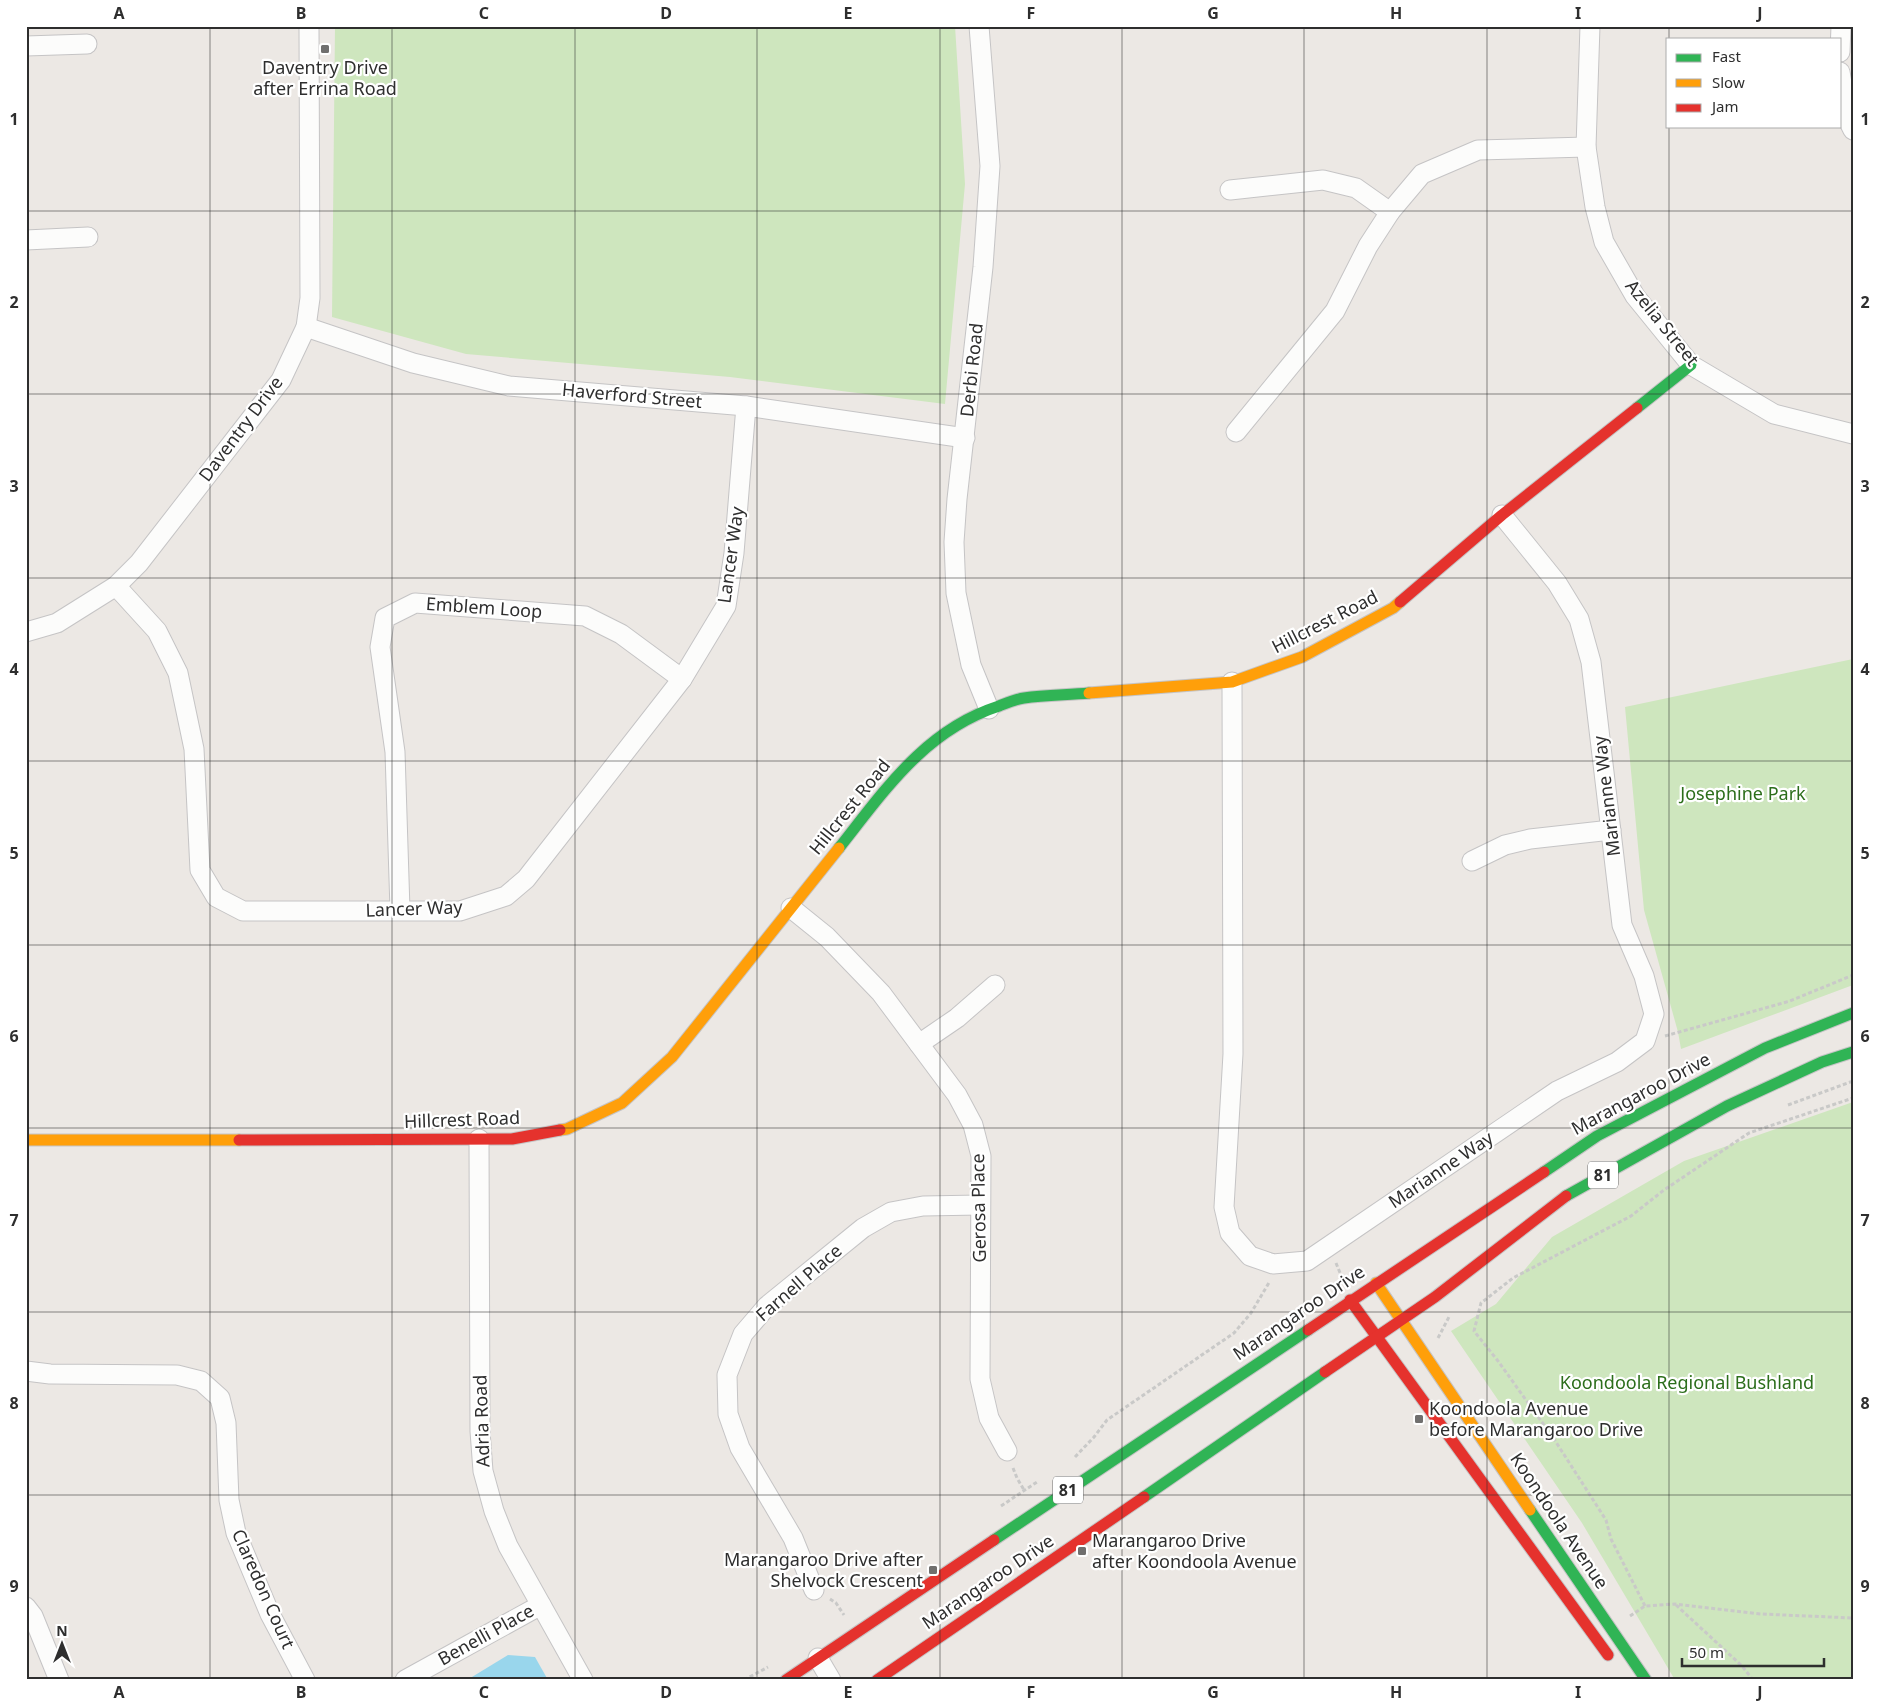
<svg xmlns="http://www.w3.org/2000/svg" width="1879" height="1706" font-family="'Noto Sans',sans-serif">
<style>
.green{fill:#cee6be}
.water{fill:#99d6ec}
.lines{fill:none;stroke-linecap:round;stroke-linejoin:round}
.street-casing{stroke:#c5c4c5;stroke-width:21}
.fast-casing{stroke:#c5c4c5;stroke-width:13}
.slow-casing{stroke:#c5c4c5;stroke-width:13}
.jam-casing{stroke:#c5c4c5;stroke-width:13}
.path{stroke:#c9c9c8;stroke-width:3;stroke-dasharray:4 2.5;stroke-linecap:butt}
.street{stroke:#fcfcfb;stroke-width:19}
.fast{stroke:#30b455;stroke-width:11}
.slow{stroke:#ff9f0a;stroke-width:11}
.jam{stroke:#e5322d;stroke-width:11}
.grid{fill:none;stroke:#2e2e2e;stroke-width:1;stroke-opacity:0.55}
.poi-dot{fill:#706f6e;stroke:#fff;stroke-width:2}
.labels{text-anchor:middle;stroke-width:4.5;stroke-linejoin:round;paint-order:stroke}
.shield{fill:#fff;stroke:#6d6d6d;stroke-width:1}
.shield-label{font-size:16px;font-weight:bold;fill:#2e2e2e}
.poi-label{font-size:18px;fill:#2e2e2e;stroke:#fff;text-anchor:start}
.street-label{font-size:18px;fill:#2e2e2e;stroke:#fff}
.park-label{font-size:18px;fill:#2c6e1b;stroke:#fff}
.neatline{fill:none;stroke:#2e2e2e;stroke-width:2}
.grid-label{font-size:16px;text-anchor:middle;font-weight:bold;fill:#2e2e2e}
</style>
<rect width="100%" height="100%" fill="#ece8e4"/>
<g class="green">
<path d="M 335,26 L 955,26 L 965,184 L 945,404 L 730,377 L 466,354 L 332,317 Z"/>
<path d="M 1853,659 L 1853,985 L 1681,1049 L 1678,1032 L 1644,910 L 1625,707 Z"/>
<path d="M 1853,1102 L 1853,1680 L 1675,1680 L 1582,1523 L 1451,1331 L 1496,1304 L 1552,1237 L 1684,1161 Z"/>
</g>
<path class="water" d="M 508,1655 L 535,1657 L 548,1680 L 467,1680 Z"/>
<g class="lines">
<g class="street-casing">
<g id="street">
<path d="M 979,26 L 990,166 L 983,267 L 957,499 L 954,542 L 956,593 L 971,665 L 989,709"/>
<path d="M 1590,26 L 1586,147 L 1595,207 L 1604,242 L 1635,296 L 1691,365 L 1774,414 L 1853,434"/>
<path d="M 26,46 L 87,44"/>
<path d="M 1840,52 L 1841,26"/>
<path d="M 1840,72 L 1849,122 L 1853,130"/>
<path d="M 1230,190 L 1323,180 L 1356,188 L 1390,212"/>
<path d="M 26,240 L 88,237"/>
<path d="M 306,327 L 413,363 L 509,386 L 746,406 L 965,438"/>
<path d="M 1236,432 L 1335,311 L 1368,246 L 1390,212 L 1422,174 L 1478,150 L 1586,147"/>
<path d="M 116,586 L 157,631 L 178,673 L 194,749 L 200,870 L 216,897 L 243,911 L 460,911 L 506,896 L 526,879 L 682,679 L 726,606 L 734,553 L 746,406"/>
<path d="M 26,632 L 57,623 L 116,586 L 139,563 L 281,380 L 306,327 L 310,298 L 309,26"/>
<path d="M 1232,682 L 1233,1054 L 1224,1207 L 1230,1233 L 1250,1256 L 1273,1264 L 1307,1261 L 1557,1091 L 1617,1062 L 1645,1041 L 1654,1014 L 1644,976 L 1622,925 L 1591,662 L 1579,619 L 1557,583 L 1502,515"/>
<path d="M 1472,861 L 1505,845 L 1530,839 L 1611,830"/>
<path d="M 791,908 L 827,937 L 881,993 L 957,1095 L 973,1125 L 981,1156 L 980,1379 L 989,1418 L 1007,1451"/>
<path d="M 400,910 L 395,752 L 380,647 L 385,618 L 415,603 L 585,616 L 621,634 L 682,679"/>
<path d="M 919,1044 L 957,1018 L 995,985"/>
<path d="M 479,1139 L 480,1431 L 483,1471 L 494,1511 L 508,1546 L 583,1680"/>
<path d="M 26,1371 L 50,1374 L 177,1375 L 201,1381 L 220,1398 L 226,1423 L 229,1500 L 236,1533 L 270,1614 L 305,1680"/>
<path d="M 814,1590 L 793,1538 L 740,1448 L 728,1414 L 727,1375 L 743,1334 L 767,1306 L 863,1228 L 891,1212 L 923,1206 L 980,1205"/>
<path d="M 26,1607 L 33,1616 L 59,1680"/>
<path d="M 818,1658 L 831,1680"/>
<path d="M 405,1680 L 541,1605"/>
</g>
</g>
<g class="fast-casing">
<g id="fast">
<path d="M 1637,408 L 1691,365"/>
<path d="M 839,848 C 885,790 925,730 999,706 C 1007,703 1016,699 1024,698 C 1046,695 1068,695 1089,693"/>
<path d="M 1544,1172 L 1597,1136 L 1765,1048 L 1853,1013"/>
<path d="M 1566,1196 L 1727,1106 L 1822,1062 L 1853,1052"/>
<path d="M 1144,1497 L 1325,1372"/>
<path d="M 1530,1510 L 1646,1680"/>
<path d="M 994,1540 L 1308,1330"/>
</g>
</g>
<g class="slow-casing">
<g id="slow">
<path d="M 1089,693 L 1232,682 L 1302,657 L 1393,608 L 1400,602"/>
<path d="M 560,1130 L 567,1129 L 622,1103 L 672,1057 L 839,848"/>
<path d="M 26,1140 L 239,1140"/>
<path d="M 1376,1283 L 1530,1510"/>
</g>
</g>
<g class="jam-casing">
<g id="jam">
<path d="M 1400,602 L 1502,515 L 1637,408"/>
<path d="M 239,1140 L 512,1139 L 560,1130"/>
<path d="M 1350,1300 L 1608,1655"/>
<path d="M 1308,1330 L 1544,1172"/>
<path d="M 1325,1372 L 1435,1297 L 1566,1196"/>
<path d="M 786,1680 L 994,1540"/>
<path d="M 877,1680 L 1144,1497"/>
</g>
</g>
<g class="path">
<path d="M 1665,1036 L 1790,1001 L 1853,975"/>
<path d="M 1788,1105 L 1853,1081"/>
<path d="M 1336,1263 L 1343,1280"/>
<path d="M 1438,1338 L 1450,1315"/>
<path d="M 1075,1457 L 1094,1437 L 1107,1420 L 1234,1333 L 1251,1313 L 1270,1281"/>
<path d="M 1013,1468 L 1017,1478 L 1024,1490"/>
<path d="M 1001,1506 L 1037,1482"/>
<path d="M 830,1599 L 836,1603 L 844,1615"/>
<path d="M 1676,1605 L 1742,1666 L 1753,1680"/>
<path d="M 1645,1606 L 1611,1539 L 1606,1520 L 1554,1439 L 1498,1361 L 1474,1331 L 1481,1303 L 1513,1278 L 1631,1216 L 1664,1190 L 1749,1133 L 1853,1098"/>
<path d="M 1630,1616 L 1645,1606 L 1675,1604 L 1761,1614 L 1853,1618"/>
<path d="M 744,1680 L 768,1667"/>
</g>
<use href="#street" class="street"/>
<use href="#fast" class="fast"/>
<use href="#slow" class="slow"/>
<use href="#jam" class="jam"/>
</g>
<path class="grid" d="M 210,26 L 210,1680M 392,26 L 392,1680M 575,26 L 575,1680M 757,26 L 757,1680M 940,26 L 940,1680M 1122,26 L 1122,1680M 1304,26 L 1304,1680M 1487,26 L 1487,1680M 1669,26 L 1669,39M 1669,126 L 1669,1680M 26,211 L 1853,211M 26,394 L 1853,394M 26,578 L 1853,578M 26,761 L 1853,761M 26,945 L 1853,945M 26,1128 L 1853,1128M 26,1312 L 1853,1312M 26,1495 L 1853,1495"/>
<g class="poi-dot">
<rect x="320" y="44" width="10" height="10" rx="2.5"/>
<rect x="1414" y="1414" width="10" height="10" rx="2.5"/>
<rect x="1077" y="1546" width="10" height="10" rx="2.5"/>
<rect x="928" y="1565" width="10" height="10" rx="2.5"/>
</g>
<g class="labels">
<g class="shield">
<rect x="1588" y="1161.5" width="30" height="27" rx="4"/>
<rect x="1053" y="1476.5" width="30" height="27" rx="4"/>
</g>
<g class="shield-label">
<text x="1603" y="1181">81</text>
<text x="1068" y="1496">81</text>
</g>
<g class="poi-label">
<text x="325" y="74" text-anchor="middle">Daventry Drive<tspan x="325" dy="21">after Errina Road</tspan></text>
<text x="1429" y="1415">Koondoola Avenue<tspan x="1429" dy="21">before Marangaroo Drive</tspan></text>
<text x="1092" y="1547">Marangaroo Drive<tspan x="1092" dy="21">after Koondoola Avenue</tspan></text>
<text x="923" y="1566" text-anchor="end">Marangaroo Drive after<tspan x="923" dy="21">Shelvock Crescent</tspan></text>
</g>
<g class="street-label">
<text transform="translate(1662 323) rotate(51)" y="6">Azelia Street</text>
<text transform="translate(972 370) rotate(-84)" y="6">Derbi Road</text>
<text transform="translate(632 396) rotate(5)" y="6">Haverford Street</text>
<text transform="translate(241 429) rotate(-53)" y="6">Daventry Drive</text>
<text transform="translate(731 555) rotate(-82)" y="6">Lancer Way</text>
<text transform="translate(484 608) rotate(4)" y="6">Emblem Loop</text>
<text transform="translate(1325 622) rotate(-27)" y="6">Hillcrest Road</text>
<text transform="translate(1607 796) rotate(-97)" y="6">Marianne Way</text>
<text transform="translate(850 807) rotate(-51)" y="6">Hillcrest Road</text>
<text transform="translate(414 909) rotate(-2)" y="6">Lancer Way</text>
<text transform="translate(1641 1094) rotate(-28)" y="6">Marangaroo Drive</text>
<text transform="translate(462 1120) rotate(-2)" y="6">Hillcrest Road</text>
<text transform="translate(1441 1170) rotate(-34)" y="6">Marianne Way</text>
<text transform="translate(979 1208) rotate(-91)" y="6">Gerosa Place</text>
<text transform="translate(799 1283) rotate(-41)" y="6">Farnell Place</text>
<text transform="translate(1299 1313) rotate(-34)" y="6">Marangaroo Drive</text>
<text transform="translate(482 1421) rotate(-92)" y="6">Adria Road</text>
<text transform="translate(1559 1521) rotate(56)" y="6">Koondoola Avenue</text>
<text transform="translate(988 1582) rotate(-34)" y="6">Marangaroo Drive</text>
<text transform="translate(263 1589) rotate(66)" y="6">Claredon Court</text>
<text transform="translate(486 1635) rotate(-29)" y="6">Benelli Place</text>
</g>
<g class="park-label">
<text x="1743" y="800">Josephine Park</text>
<text x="1687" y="1389">Koondoola Regional Bushland</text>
</g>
</g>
<rect width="1879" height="1706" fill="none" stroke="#ffffff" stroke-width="55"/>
<rect x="1666" y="38" width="175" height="90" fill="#ffffff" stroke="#ababab"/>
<rect x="1676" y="54" width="25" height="8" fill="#30b455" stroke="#ababab"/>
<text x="1712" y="62" font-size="15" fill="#2e2e2e">Fast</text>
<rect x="1676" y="79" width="25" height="8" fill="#ff9f0a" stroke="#ababab"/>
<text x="1712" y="88" font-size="15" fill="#2e2e2e">Slow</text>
<rect x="1676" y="104" width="25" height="8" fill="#e5322d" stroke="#ababab"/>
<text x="1712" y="112" font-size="15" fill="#2e2e2e">Jam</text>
<g transform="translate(62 1644)" stroke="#ffffff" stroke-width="4" paint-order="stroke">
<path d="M0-4L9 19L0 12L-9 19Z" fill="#2e2e2e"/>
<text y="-8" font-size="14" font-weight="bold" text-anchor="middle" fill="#2e2e2e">N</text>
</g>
<path d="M1682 1658v8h142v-8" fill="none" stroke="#2e2e2e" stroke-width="2.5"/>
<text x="1689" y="1658" font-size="15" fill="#2e2e2e" stroke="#ffffff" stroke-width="4" paint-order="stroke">50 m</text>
<rect x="28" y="28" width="1824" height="1650" class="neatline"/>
<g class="grid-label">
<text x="119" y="19">A</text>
<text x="301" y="19">B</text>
<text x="484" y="19">C</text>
<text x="666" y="19">D</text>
<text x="848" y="19">E</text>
<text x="1031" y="19">F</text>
<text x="1213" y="19">G</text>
<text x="1396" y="19">H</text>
<text x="1578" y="19">I</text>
<text x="1760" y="19">J</text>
<text x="14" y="125">1</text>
<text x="1865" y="125">1</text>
<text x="14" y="308">2</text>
<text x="1865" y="308">2</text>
<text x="14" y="492">3</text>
<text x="1865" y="492">3</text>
<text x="14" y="675">4</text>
<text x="1865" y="675">4</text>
<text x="14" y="859">5</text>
<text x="1865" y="859">5</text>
<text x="14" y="1042">6</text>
<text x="1865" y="1042">6</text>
<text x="14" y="1226">7</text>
<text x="1865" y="1226">7</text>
<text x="14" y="1409">8</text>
<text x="1865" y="1409">8</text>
<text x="14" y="1592">9</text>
<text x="1865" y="1592">9</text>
<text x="119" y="1698">A</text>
<text x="301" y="1698">B</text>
<text x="484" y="1698">C</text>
<text x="666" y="1698">D</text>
<text x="848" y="1698">E</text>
<text x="1031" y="1698">F</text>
<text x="1213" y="1698">G</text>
<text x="1396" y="1698">H</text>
<text x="1578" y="1698">I</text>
<text x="1760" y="1698">J</text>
</g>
</svg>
